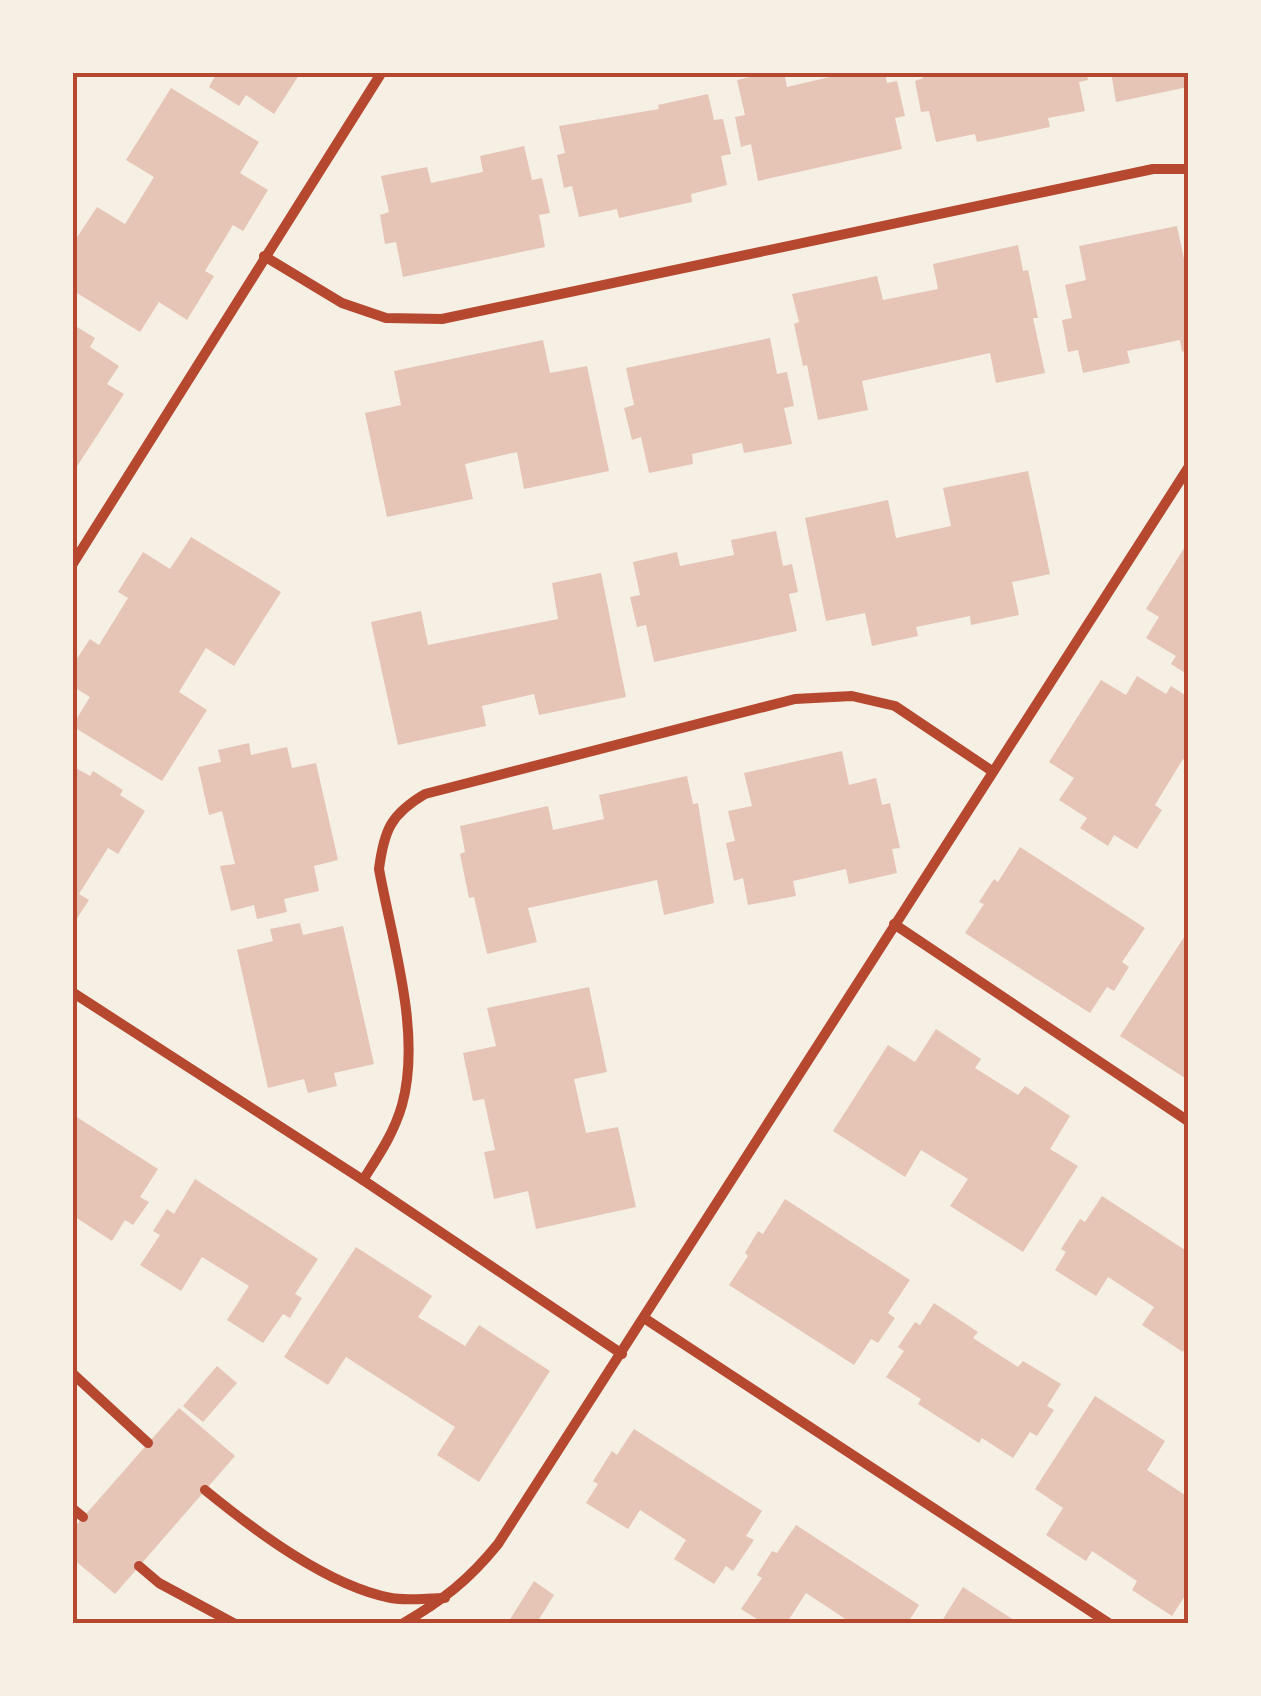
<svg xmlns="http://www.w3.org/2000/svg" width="1261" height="1696" font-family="'Source Sans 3',sans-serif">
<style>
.building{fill:#e6c5b7}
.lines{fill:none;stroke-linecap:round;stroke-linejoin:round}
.minor{stroke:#b5482f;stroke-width:10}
.neatline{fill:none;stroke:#b5482f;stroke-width:4}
</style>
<rect width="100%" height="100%" fill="#f6efe4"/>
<g class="building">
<path d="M 208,72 L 301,72 L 274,114 L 246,95 L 239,106 L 209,87 L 215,76 Z"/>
<path d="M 770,72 L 784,72 L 787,87 L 838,75 L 838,72 L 885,72 L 887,83 L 897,81 L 905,116 L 895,118 L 902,149 L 758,181 L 751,144 L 741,147 L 735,117 L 745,115 L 737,80 Z"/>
<path d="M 921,72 L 1086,72 L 1088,80 L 1079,82 L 1085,111 L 1048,118 L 1050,127 L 1017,134 L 977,142 L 975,134 L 936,142 L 929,111 L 921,112 L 915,81 L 923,78 Z"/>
<path d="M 1111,72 L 1188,72 L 1188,87 L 1116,102 Z"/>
<path d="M 171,88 L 259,142 L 240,173 L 268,190 L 243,231 L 233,225 L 205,271 L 214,276 L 187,320 L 159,302 L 140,332 L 72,290 L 72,245 L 97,207 L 125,224 L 154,177 L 126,160 Z"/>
<path d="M 708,94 L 714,120 L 723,119 L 731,154 L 721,156 L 727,185 L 691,194 L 692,202 L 619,218 L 617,209 L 579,217 L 572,186 L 564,188 L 557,155 L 565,153 L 559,126 L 659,109 L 658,105 Z"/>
<path d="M 524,146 L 532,180 L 542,178 L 550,213 L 539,215 L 545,247 L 403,277 L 396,242 L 385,244 L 380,215 L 389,212 L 381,176 L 427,167 L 431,183 L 483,172 L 480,156 Z"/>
<path d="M 1177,226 L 1184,259 L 1188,258 L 1188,350 L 1182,352 L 1180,340 L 1127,351 L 1130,363 L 1083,373 L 1078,350 L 1068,352 L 1062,320 L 1072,318 L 1065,285 L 1086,280 L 1079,246 Z"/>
<path d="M 1018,245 L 1023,271 L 1028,270 L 1038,318 L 1033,318 L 1045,373 L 996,383 L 990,353 L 862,381 L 868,410 L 818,420 L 807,365 L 803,366 L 794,324 L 799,322 L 792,294 L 877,276 L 883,300 L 938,289 L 933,264 Z"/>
<path d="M 72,324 L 95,338 L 90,347 L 119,366 L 107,384 L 124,394 L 72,474 Z"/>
<path d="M 770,338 L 777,374 L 787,372 L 794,406 L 784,408 L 792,444 L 744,453 L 742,443 L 692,454 L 693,464 L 649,473 L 641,437 L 632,440 L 624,408 L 634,405 L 626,368 Z"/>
<path d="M 543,340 L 550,373 L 587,366 L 609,471 L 524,489 L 517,452 L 465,464 L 473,499 L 387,517 L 365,413 L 401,405 L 394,371 Z"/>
<path d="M 1028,471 L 1050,574 L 1012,582 L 1019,615 L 971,625 L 970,616 L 916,627 L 918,636 L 872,646 L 865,613 L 826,621 L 805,518 L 888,500 L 896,538 L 951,526 L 943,488 Z"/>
<path d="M 776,531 L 783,566 L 792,564 L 798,592 L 789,594 L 797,631 L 654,662 L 646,625 L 637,627 L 630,597 L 640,595 L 633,562 L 677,552 L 680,566 L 734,555 L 731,540 Z"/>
<path d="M 191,537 L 281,592 L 234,666 L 206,648 L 179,692 L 207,710 L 162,781 L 72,726 L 90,697 L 72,686 L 72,666 L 90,639 L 99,645 L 128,598 L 118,592 L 143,552 L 170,569 Z"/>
<path d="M 1188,542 L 1188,675 L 1171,664 L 1176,656 L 1146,638 L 1159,617 L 1146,609 Z"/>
<path d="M 601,573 L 626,697 L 539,715 L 534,694 L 482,706 L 486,726 L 398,745 L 371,622 L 421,611 L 428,645 L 558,619 L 552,583 Z"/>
<path d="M 1137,676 L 1166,694 L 1171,686 L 1188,697 L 1188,763 L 1183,759 L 1155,805 L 1162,810 L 1137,849 L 1114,835 L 1108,846 L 1080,828 L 1087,818 L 1059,800 L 1074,778 L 1049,762 L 1101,680 L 1126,695 Z"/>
<path d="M 249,743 L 251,755 L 287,747 L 292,768 L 316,763 L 338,860 L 314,866 L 319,891 L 284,899 L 287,912 L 257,919 L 254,905 L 231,911 L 220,866 L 235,864 L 222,811 L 209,815 L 198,767 L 221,762 L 218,750 Z"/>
<path d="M 842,751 L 849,785 L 876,778 L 882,805 L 890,803 L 900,848 L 892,849 L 897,873 L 849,884 L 846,869 L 793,881 L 796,896 L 748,905 L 743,878 L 734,881 L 726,843 L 735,841 L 728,811 L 752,806 L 744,773 Z"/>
<path d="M 72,766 L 90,776 L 93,771 L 123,790 L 120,795 L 145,811 L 118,854 L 108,848 L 79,894 L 89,900 L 72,926 Z"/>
<path d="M 687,776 L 693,804 L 698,803 L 714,903 L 664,915 L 657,880 L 528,908 L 537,942 L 487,954 L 474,897 L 469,898 L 460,854 L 465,852 L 460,826 L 548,806 L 553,830 L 604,819 L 599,795 Z"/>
<path d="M 1020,847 L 1145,928 L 1122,962 L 1129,967 L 1114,991 L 1107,987 L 1090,1013 L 965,933 L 984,904 L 979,902 L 994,879 L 998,882 Z"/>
<path d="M 300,923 L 303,935 L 343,926 L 374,1064 L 334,1073 L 337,1086 L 308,1093 L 304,1079 L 268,1088 L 237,950 L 273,941 L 270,929 Z"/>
<path d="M 1188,931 L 1188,1080 L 1120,1036 Z"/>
<path d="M 589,987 L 607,1072 L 574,1079 L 586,1133 L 618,1127 L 636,1207 L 536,1229 L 528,1191 L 494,1199 L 484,1152 L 495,1150 L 484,1099 L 473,1101 L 463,1053 L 496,1046 L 487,1008 Z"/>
<path d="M 936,1029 L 981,1059 L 975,1068 L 1018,1095 L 1025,1086 L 1070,1116 L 1050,1149 L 1078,1166 L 1023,1252 L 950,1206 L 968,1179 L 921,1150 L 905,1177 L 833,1131 L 888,1045 L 915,1062 Z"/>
<path d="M 72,1114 L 158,1169 L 140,1197 L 149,1202 L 133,1225 L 125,1220 L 112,1241 L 72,1215 L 77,1206 L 72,1203 Z"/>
<path d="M 195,1179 L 318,1259 L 295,1294 L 302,1298 L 290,1318 L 283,1314 L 263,1343 L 227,1320 L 249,1286 L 202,1257 L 181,1291 L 140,1265 L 160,1235 L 153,1231 L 167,1209 L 174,1214 Z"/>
<path d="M 1102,1196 L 1188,1252 L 1188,1342 L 1183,1352 L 1142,1325 L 1154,1307 L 1108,1277 L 1096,1296 L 1055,1270 L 1066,1252 L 1061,1249 L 1080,1219 L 1085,1222 Z"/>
<path d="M 785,1199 L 910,1280 L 888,1313 L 895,1318 L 878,1343 L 871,1339 L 854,1365 L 729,1285 L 748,1256 L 745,1253 L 758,1231 L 763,1234 Z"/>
<path d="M 356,1247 L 432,1296 L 418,1317 L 465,1346 L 479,1325 L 550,1371 L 479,1482 L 437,1455 L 455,1427 L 346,1357 L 328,1385 L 284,1357 Z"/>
<path d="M 934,1303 L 978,1332 L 973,1338 L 1018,1367 L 1023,1361 L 1061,1384 L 1047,1406 L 1054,1410 L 1037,1436 L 1030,1432 L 1013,1458 L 982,1438 L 979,1443 L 918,1404 L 921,1399 L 886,1377 L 904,1351 L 898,1347 L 915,1322 L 920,1325 Z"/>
<path d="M 217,1366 L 237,1383 L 203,1422 L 183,1406 Z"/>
<path d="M 1095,1396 L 1165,1441 L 1147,1470 L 1188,1497 L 1188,1591 L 1172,1616 L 1132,1590 L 1137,1581 L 1092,1551 L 1086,1561 L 1046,1535 L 1063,1508 L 1035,1489 Z"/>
<path d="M 179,1408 L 235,1456 L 115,1594 L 72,1558 L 72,1530 Z"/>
<path d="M 634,1429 L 762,1511 L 746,1536 L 754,1540 L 733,1571 L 726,1566 L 714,1584 L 674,1559 L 686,1540 L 640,1510 L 628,1529 L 586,1503 L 598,1484 L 593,1481 L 612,1451 L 617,1455 Z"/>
<path d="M 796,1525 L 919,1605 L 907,1624 L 853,1624 L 806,1593 L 786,1624 L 765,1624 L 741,1609 L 762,1578 L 757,1575 L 772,1551 L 777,1553 Z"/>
<path d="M 534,1581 L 554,1595 L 536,1624 L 507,1624 Z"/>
<path d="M 963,1587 L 1020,1624 L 940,1624 Z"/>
</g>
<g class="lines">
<g class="minor">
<path d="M 264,256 L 342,303 L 386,318 L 442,319 L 1153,169 L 1188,169"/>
<path d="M 72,565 L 382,72"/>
<path d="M 894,924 L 1188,1121"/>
<path d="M 72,992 L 363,1180 L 622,1354"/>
<path d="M 363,1180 C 379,1155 394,1133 402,1105 C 422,1033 392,941 379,869 C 384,830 391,814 425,794 L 795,699 L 852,696 L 895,706 L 992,771"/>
<path d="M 644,1318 L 1110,1624"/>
<path d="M 72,1373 L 148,1443"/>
<path d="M 205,1490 C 254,1530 328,1586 391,1598 C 407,1601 428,1598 445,1598"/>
<path d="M 72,1508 L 83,1517"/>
<path d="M 139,1566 L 159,1583 L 235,1624"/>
<path d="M 402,1624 C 443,1600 468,1581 498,1544 L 1188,468"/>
</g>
</g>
<rect width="1261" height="1696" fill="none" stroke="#f6efe4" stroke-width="150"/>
<rect x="75" y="75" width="1111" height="1546" class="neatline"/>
</svg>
